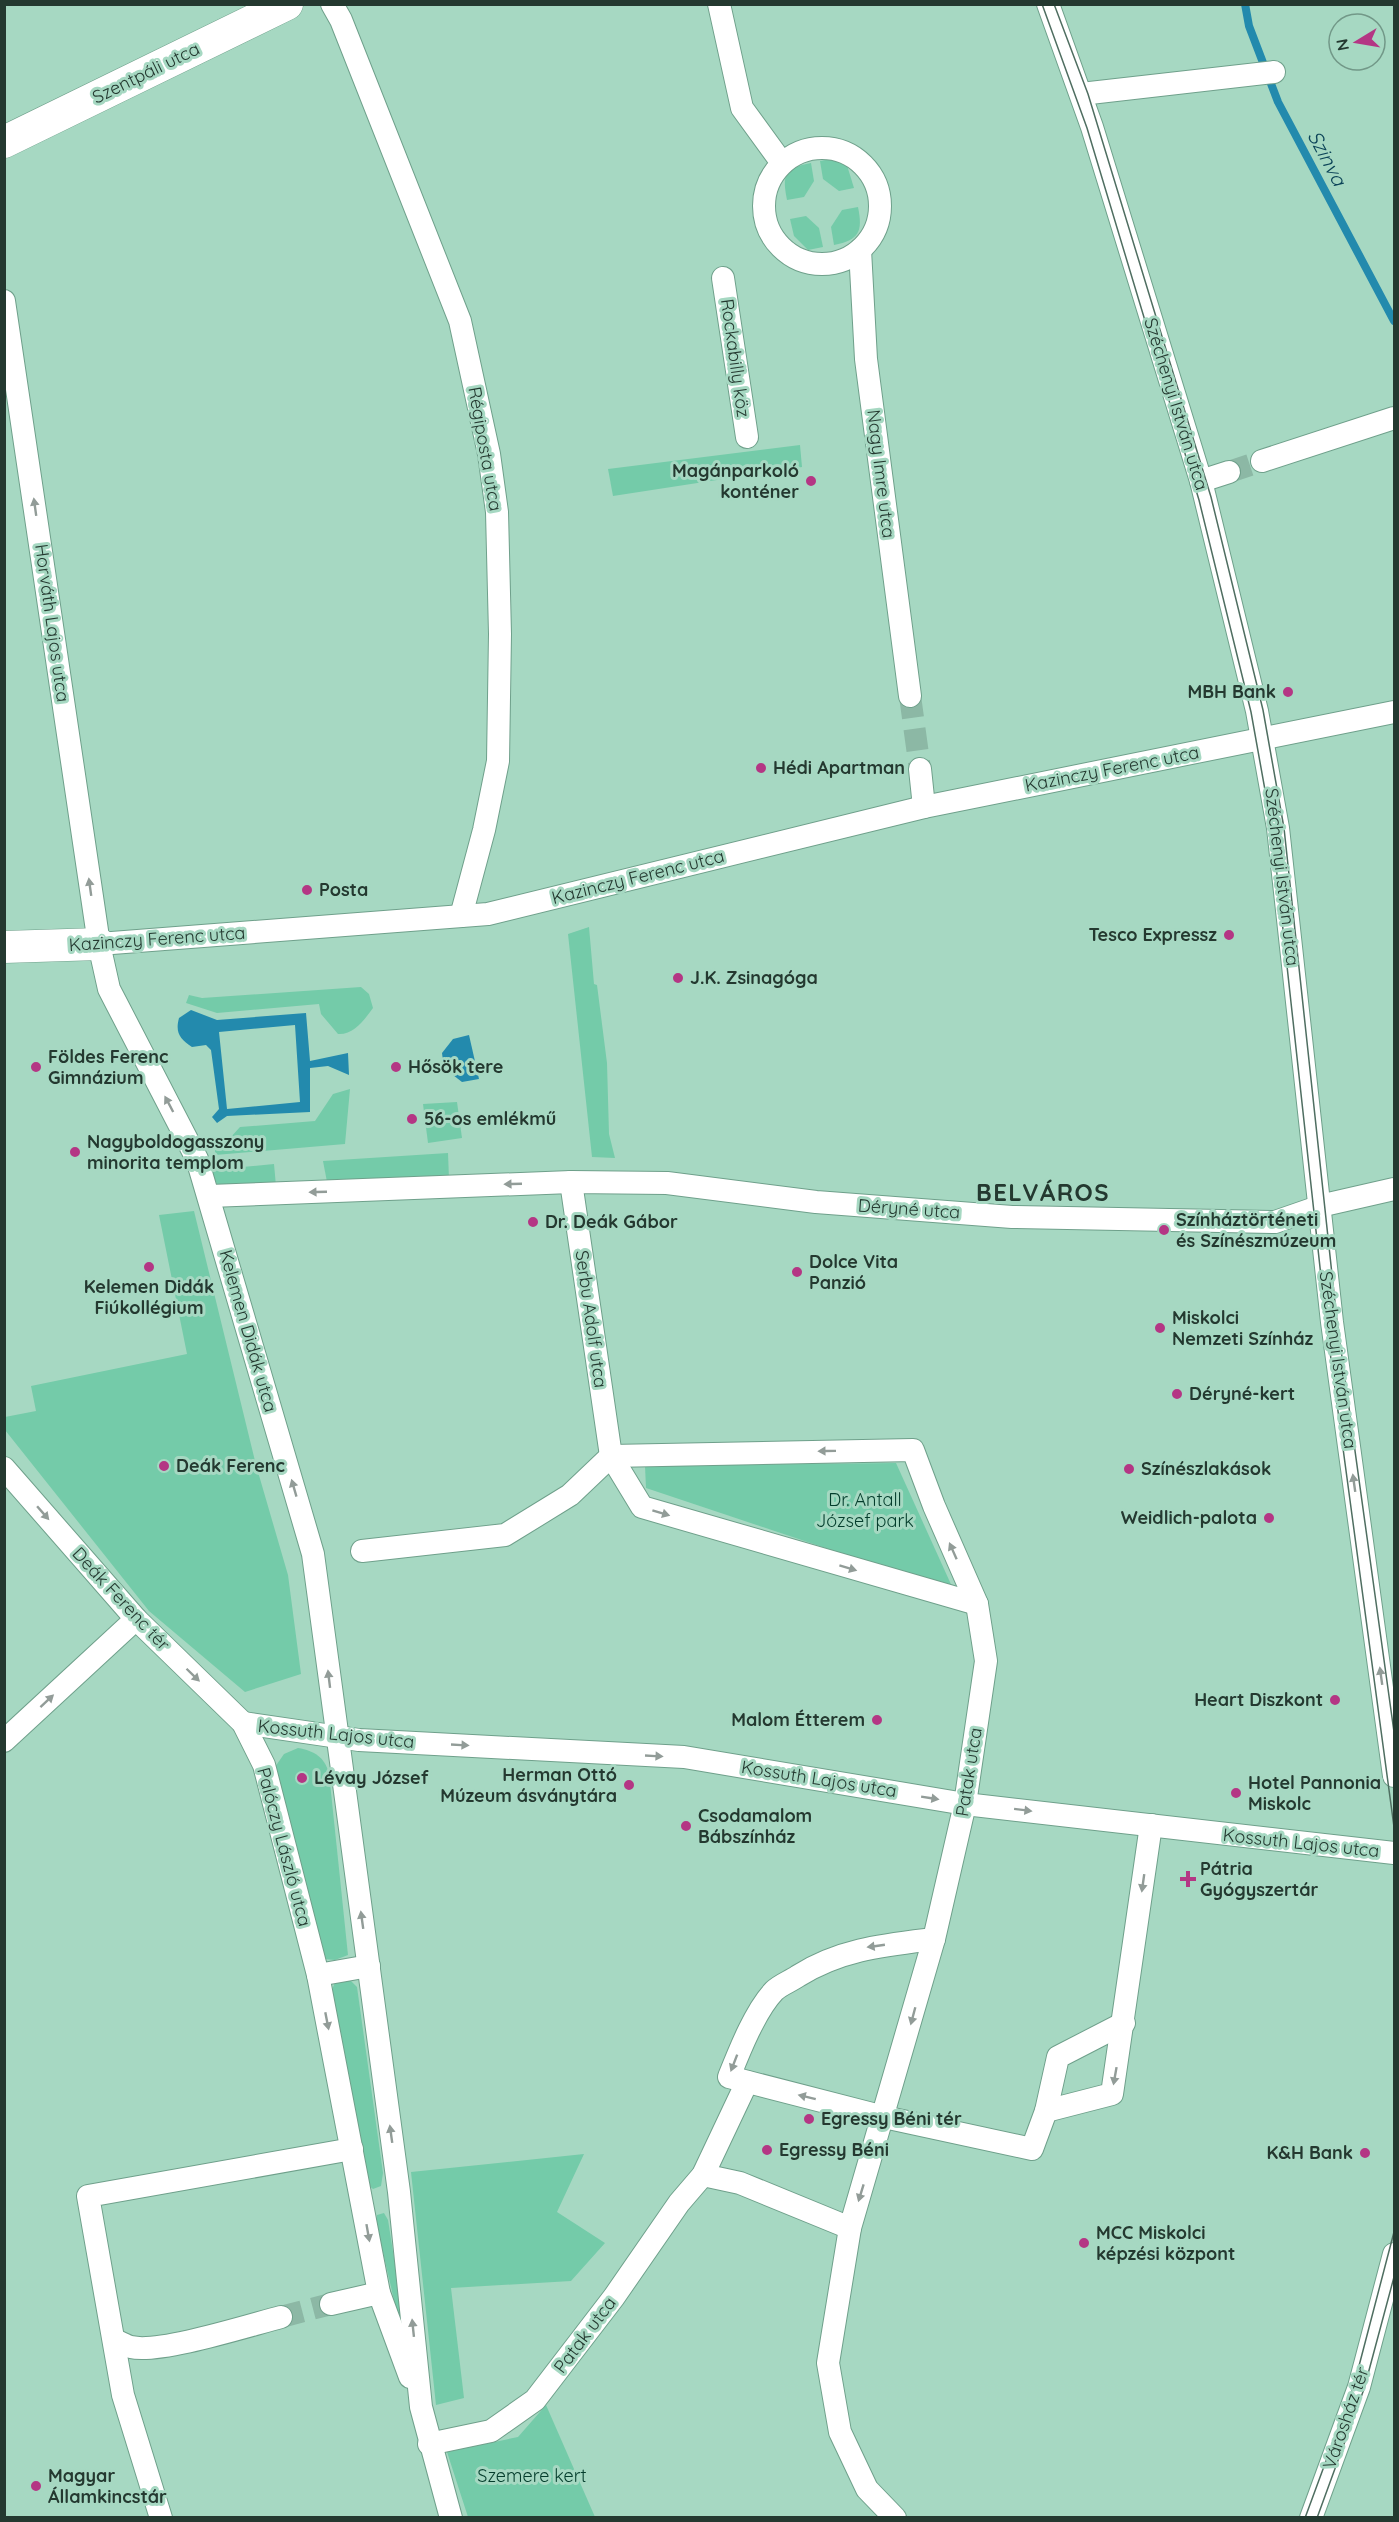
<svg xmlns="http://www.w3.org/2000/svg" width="1399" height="2522" font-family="Quicksand,sans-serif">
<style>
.green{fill:#74cba9}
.water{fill:#238aad;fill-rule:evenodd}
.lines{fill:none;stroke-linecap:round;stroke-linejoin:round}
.stream{stroke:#238aad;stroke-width:8}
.street-tunnel{stroke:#8cb8a5;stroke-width:22;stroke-dasharray:22 11;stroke-linecap:butt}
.street-casing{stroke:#6fa08b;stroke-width:24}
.secondary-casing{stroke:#6fa08b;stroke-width:33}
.street{stroke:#fff;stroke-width:22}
.secondary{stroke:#fff;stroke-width:32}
.tram{stroke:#4f6e61;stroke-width:1.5}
.oneway{fill:#929c98}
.poi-dot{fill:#b43684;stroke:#a6d8c2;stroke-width:2}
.labels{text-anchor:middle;stroke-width:6;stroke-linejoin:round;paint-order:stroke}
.street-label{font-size:18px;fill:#243930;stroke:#a6d8c2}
.poi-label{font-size:18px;font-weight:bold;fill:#243930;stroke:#a6d8c2;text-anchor:start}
.park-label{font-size:18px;fill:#043d2c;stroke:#a6d8c2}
.water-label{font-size:20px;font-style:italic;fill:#0c4458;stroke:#a6d8c2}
.district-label{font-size:24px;font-weight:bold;letter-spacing:1.5px;fill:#243930;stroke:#a6d8c2}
</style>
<rect width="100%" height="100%" fill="#a6d8c2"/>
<g class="green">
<path d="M 837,158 L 846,162 L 854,188 L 839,191 L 823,179 L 820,161 Z"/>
<path d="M 811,163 L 814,181 L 804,197 L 787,200 C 782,175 784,168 811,163 Z"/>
<path d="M 858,207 C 863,232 859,240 834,245 L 831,227 L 842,210 Z"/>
<path d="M 806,216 L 819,228 L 823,247 L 808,250 L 794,236 L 790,219 Z"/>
<path d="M 800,445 L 802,467 L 613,496 L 608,469 Z"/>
<path d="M 589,927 L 594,984 L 597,985 L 607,1063 L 609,1134 L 615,1158 L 592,1157 L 568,934 Z"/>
<path d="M 361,987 L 369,994 L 373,1008 C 364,1020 354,1035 338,1034 L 321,1014 L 319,1004 L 217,1013 L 186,1003 L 189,995 L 202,998 Z"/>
<path d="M 350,1089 L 345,1144 L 215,1155 L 215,1140 L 230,1138 L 240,1127 L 315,1121 L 333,1094 Z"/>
<path d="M 457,1102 L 462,1138 L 428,1143 L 423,1104 Z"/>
<path d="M 448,1153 L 449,1179 L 327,1182 L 323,1161 Z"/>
<path d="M 274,1164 L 276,1186 L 218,1186 L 210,1170 Z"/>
<path d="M 194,1211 L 256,1465 L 288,1575 L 301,1674 L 245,1692 L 149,1611 L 5,1430 L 5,1417 L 36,1411 L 31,1386 L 187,1354 L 159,1215 Z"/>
<path d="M 896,1463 L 954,1591 L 646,1488 L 645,1466 Z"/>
<path d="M 298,1748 C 315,1751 324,1757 329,1773 L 348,1955 L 335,1960 L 324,1959 L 275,1767 L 284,1754 Z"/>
<path d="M 349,1979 L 357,1987 L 383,2173 L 381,2186 L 373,2189 L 367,2184 L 331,1992 L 336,1980 Z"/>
<path d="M 584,2154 L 557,2212 L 605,2243 L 571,2281 L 451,2288 L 464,2398 L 436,2405 L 411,2172 Z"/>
<path d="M 384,2213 L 388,2220 L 407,2341 L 403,2339 L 376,2222 L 377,2215 Z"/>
<path d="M 546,2405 L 595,2517 L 468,2517 L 447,2452 L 518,2437 Z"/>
</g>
<g class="water">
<path d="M 191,1010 L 217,1020 L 306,1013 L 310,1061 L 348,1053 L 349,1075 L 328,1066 L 310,1068 L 310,1112 L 227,1116 L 217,1123 L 212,1117 L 219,1109 L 211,1050 L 206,1045 L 192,1047 C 180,1039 175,1033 179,1018 ZM 295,1025 L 300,1102 L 227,1109 L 219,1032 Z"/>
<path d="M 469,1035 L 479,1079 L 462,1082 L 444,1068 L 442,1053 L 453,1039 Z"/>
</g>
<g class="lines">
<path class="stream" d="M 1245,4 L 1249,26 L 1278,102 L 1394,321"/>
<g class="street-tunnel">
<path d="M 1229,472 L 1262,461"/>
<path d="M 910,696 L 920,769"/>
<path d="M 281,2317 L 331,2304"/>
</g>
<g class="street-casing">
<g id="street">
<path d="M 332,4 L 341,20 L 460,321 L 489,454 L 497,512 L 500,634 L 498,761 L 484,830 L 461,916"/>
<path d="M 719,4 L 742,108 L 782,163"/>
<path d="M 1048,4 L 1092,127 L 1201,481 L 1257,711 L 1278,828 L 1332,1322 L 1394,1776"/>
<path d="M 1081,94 L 1274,72"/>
<circle cx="822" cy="206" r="58"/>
<path d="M 860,250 L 866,359 L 910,696"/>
<path d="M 723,278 L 747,437"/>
<path d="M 4,301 L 99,944 L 109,989 L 197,1159 L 313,1554 L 399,2192 L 421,2407 L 451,2518"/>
<path d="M 1262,461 L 1394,418"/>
<path d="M 1201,481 L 1229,472"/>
<path d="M 920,769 L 924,807"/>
<path d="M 99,944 L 488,914 L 924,807 L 1394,712"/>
<path d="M 571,1182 L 611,1456 L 642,1507 L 977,1604"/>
<path d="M 210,1196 L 571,1182 L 667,1183 L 816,1202 L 1012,1217 L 1275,1222 L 1324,1205 L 1394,1189"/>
<path d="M 611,1456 L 913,1450 L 934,1506 L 977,1604 L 986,1661 L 965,1804 L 934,1939 L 850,2228 L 828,2363 L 840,2432 L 867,2489 L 895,2518"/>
<path d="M 4,1468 L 136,1619 L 243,1723 L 264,1765 L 318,1975 L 379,2293 L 410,2377"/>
<path d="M 362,1551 L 505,1535 L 570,1495 L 611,1456"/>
<path d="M 243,1723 L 359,1740 L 684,1757 L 965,1804 L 1394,1853"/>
<path d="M 4,1741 L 136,1619"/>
<path d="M 934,1939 C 885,1945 841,1949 798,1976 C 791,1981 780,1985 774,1991 C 755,2011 739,2052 729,2077 L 884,2117 L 1032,2149 L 1046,2111 L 1112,2094 L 1151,1825"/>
<path d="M 318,1975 L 369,1966"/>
<path d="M 1046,2111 L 1058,2057 L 1124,2023"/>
<path d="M 703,2175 L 740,2183 L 850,2228"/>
<path d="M 331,2304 L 379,2293"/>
<path d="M 114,2340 C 120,2342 126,2346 131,2347 C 159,2354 250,2325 281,2317"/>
<path d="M 429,2444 L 491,2431 L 535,2400 L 614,2297 L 679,2203 L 703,2175 L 747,2082"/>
<path d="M 161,2518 L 123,2395 L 88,2196 L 352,2149"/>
<path d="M 1311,2518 L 1359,2387 L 1394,2254"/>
</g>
</g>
<g class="secondary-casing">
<g id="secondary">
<path d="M 4,142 L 287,4"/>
<path d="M 4,947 L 99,944"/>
</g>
</g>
<use href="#street" class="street"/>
<use href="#secondary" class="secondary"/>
<g class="tram">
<path d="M 1042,4 L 1087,128 L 1199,500 L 1251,712 L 1272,829 L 1326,1322 L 1394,1827"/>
<path d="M 1054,4 L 1088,94 L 1211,497 L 1263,710 L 1284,828 L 1337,1321 L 1394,1732"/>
<path d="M 1305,2518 L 1354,2385 L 1394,2232"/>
<path d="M 1317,2518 L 1364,2389 L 1394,2277"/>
</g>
</g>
<defs><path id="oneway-solid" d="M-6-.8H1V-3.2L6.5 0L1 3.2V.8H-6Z" transform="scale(1.5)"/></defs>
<g class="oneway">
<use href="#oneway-solid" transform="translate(35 507) rotate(-98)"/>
<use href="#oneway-solid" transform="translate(90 887) rotate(-98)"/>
<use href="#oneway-solid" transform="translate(169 1104) rotate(-118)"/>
<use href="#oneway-solid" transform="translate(513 1184) rotate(178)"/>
<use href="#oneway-solid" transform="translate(318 1192) rotate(178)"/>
<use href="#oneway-solid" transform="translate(827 1451) rotate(179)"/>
<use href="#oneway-solid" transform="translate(1354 1483) rotate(-98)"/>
<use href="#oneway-solid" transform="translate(294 1488) rotate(-106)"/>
<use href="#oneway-solid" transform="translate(43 1513) rotate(49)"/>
<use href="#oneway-solid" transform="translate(661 1513) rotate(17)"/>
<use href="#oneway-solid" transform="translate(953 1551) rotate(-114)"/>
<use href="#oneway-solid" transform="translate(848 1568) rotate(17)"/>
<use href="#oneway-solid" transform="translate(193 1675) rotate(44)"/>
<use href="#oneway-solid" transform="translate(1381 1676) rotate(-98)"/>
<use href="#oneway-solid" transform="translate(329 1679) rotate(-97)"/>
<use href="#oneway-solid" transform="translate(47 1701) rotate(-43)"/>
<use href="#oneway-solid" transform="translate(460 1745) rotate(3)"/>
<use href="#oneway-solid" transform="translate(654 1756) rotate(3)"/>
<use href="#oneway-solid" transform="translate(930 1798) rotate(9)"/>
<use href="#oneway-solid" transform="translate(1023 1810) rotate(7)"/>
<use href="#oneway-solid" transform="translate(1143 1883) rotate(98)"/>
<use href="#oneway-solid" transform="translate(362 1920) rotate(-98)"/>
<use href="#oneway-solid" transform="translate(876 1946) rotate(172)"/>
<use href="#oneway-solid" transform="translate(913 2016) rotate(105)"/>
<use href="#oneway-solid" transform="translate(327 2021) rotate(79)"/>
<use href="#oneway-solid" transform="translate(734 2063) rotate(111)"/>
<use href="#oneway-solid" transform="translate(1115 2076) rotate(100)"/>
<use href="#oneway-solid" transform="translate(807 2097) rotate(-166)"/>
<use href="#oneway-solid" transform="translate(391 2134) rotate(-98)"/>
<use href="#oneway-solid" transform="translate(861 2193) rotate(107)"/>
<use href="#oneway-solid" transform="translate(368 2233) rotate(80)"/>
<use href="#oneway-solid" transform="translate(413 2328) rotate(-96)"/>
</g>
<g class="poi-dot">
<circle cx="811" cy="481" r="6"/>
<circle cx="1288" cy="692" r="6"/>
<circle cx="761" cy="768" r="6"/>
<circle cx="307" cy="890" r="6"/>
<circle cx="1229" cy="935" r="6"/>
<circle cx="678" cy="978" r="6"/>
<circle cx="36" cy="1067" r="6"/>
<circle cx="396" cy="1067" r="6"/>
<circle cx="412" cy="1119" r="6"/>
<circle cx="75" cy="1152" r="6"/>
<circle cx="533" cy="1222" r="6"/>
<circle cx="1164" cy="1230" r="6"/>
<circle cx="149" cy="1267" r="6"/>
<circle cx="797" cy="1272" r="6"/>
<circle cx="1160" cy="1328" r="6"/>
<circle cx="1177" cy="1394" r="6"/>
<circle cx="164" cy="1466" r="6"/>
<circle cx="1129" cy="1469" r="6"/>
<circle cx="1269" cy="1518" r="6"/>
<circle cx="1335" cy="1700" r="6"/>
<circle cx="877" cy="1720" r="6"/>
<circle cx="302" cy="1778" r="6"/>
<circle cx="629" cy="1785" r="6"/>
<circle cx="1236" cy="1793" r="6"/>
<circle cx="686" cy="1826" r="6"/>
<path d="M1185 1870h6v6h6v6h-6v6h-6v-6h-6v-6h6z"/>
<circle cx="809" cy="2119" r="6"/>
<circle cx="767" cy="2150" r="6"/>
<circle cx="1365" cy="2153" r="6"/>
<circle cx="1084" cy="2243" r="6"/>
<circle cx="36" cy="2486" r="6"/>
</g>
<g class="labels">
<g class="street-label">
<text transform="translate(146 73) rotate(-26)" y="6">Szentpáli utca</text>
<text transform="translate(735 358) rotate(82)" y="6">Rockabilly köz</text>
<text transform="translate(1176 404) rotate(73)" y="6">Széchenyi István utca</text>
<text transform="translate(485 449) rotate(80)" y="6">Régiposta utca</text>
<text transform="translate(881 474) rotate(83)" y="6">Nagy Imre utca</text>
<text transform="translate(52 623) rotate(82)" y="6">Horváth Lajos utca</text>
<text transform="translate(1112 769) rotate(-11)" y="6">Kazinczy Ferenc utca</text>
<text transform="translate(638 877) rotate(-14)" y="6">Kazinczy Ferenc utca</text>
<text transform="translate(1282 877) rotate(83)" y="6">Széchenyi István utca</text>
<text transform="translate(157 939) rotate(-4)" y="6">Kazinczy Ferenc utca</text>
<text transform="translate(909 1209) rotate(4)" y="6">Déryné utca</text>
<text transform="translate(591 1319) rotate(82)" y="6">Serbu Adolf utca</text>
<text transform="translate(248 1331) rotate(74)" y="6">Kelemen Didák utca</text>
<text transform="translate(1338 1360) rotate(82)" y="6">Széchenyi István utca</text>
<text transform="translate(121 1599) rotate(47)" y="6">Deák Ferenc tér</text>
<text transform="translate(336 1734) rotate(6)" y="6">Kossuth Lajos utca</text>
<text transform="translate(969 1772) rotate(-81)" y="6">Patak utca</text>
<text transform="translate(819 1779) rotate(9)" y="6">Kossuth Lajos utca</text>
<text transform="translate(1301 1843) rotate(6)" y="6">Kossuth Lajos utca</text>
<text transform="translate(284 1847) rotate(75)" y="6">Palóczy László utca</text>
<text transform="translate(585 2335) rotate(-53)" y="6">Patak utca</text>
<text transform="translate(1346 2418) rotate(-71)" y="6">Városház tér</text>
</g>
<g class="poi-label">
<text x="799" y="477" text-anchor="end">Magánparkoló<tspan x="799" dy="21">konténer</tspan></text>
<text x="1276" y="698" text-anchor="end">MBH Bank</text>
<text x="773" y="774">Hédi Apartman</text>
<text x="319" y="896">Posta</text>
<text x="1217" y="941" text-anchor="end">Tesco Expressz</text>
<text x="690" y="984">J.K. Zsinagóga</text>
<text x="48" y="1063">Földes Ferenc<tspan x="48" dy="21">Gimnázium</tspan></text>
<text x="408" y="1073">Hősök tere</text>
<text x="424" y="1125">56-os emlékmű</text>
<text x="87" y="1148">Nagyboldogasszony<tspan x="87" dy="21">minorita templom</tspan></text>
<text x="1176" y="1226">Színháztörténeti<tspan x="1176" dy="21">és Színészmúzeum</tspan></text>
<text x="545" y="1228">Dr. Deák Gábor</text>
<text x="809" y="1268">Dolce Vita<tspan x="809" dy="21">Panzió</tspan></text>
<text x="149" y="1293" text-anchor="middle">Kelemen Didák<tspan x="149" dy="21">Fiúkollégium</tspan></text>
<text x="1172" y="1324">Miskolci<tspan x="1172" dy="21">Nemzeti Színház</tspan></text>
<text x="1189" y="1400">Déryné-kert</text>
<text x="176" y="1472">Deák Ferenc</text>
<text x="1141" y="1475">Színészlakások</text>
<text x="1257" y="1524" text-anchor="end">Weidlich-palota</text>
<text x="1323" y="1706" text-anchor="end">Heart Diszkont</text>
<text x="865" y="1726" text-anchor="end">Malom Étterem</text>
<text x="617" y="1781" text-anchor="end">Herman Ottó<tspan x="617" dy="21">Múzeum ásványtára</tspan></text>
<text x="314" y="1784">Lévay József</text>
<text x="1248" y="1789">Hotel Pannonia<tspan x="1248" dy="21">Miskolc</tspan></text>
<text x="698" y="1822">Csodamalom<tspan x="698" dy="21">Bábszínház</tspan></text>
<text x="1200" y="1875">Pátria<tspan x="1200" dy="21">Gyógyszertár</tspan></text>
<text x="821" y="2125">Egressy Béni tér</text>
<text x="779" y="2156">Egressy Béni</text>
<text x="1353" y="2159" text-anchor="end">K&amp;H Bank</text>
<text x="1096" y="2239">MCC Miskolci<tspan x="1096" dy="21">képzési központ</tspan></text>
<text x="48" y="2482">Magyar<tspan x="48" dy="21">Államkincstár</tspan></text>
</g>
<g class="park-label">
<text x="865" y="1506">Dr. Antall<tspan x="865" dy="21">József park</tspan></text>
<text x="532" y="2482">Szemere kert</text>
</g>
<g class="water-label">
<text transform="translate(1327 158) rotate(62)" y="7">Szinva</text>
</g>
<g class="district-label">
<text x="1043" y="1201">BELVÁROS</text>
</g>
</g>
<rect width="1399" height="2522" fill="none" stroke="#243930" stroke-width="12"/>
<g transform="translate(1357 42) rotate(259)"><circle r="28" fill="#a6d8c2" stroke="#729888" stroke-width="1.5"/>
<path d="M0-4.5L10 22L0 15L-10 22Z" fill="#b43684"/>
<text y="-9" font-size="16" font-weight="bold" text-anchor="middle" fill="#243930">N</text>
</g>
</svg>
